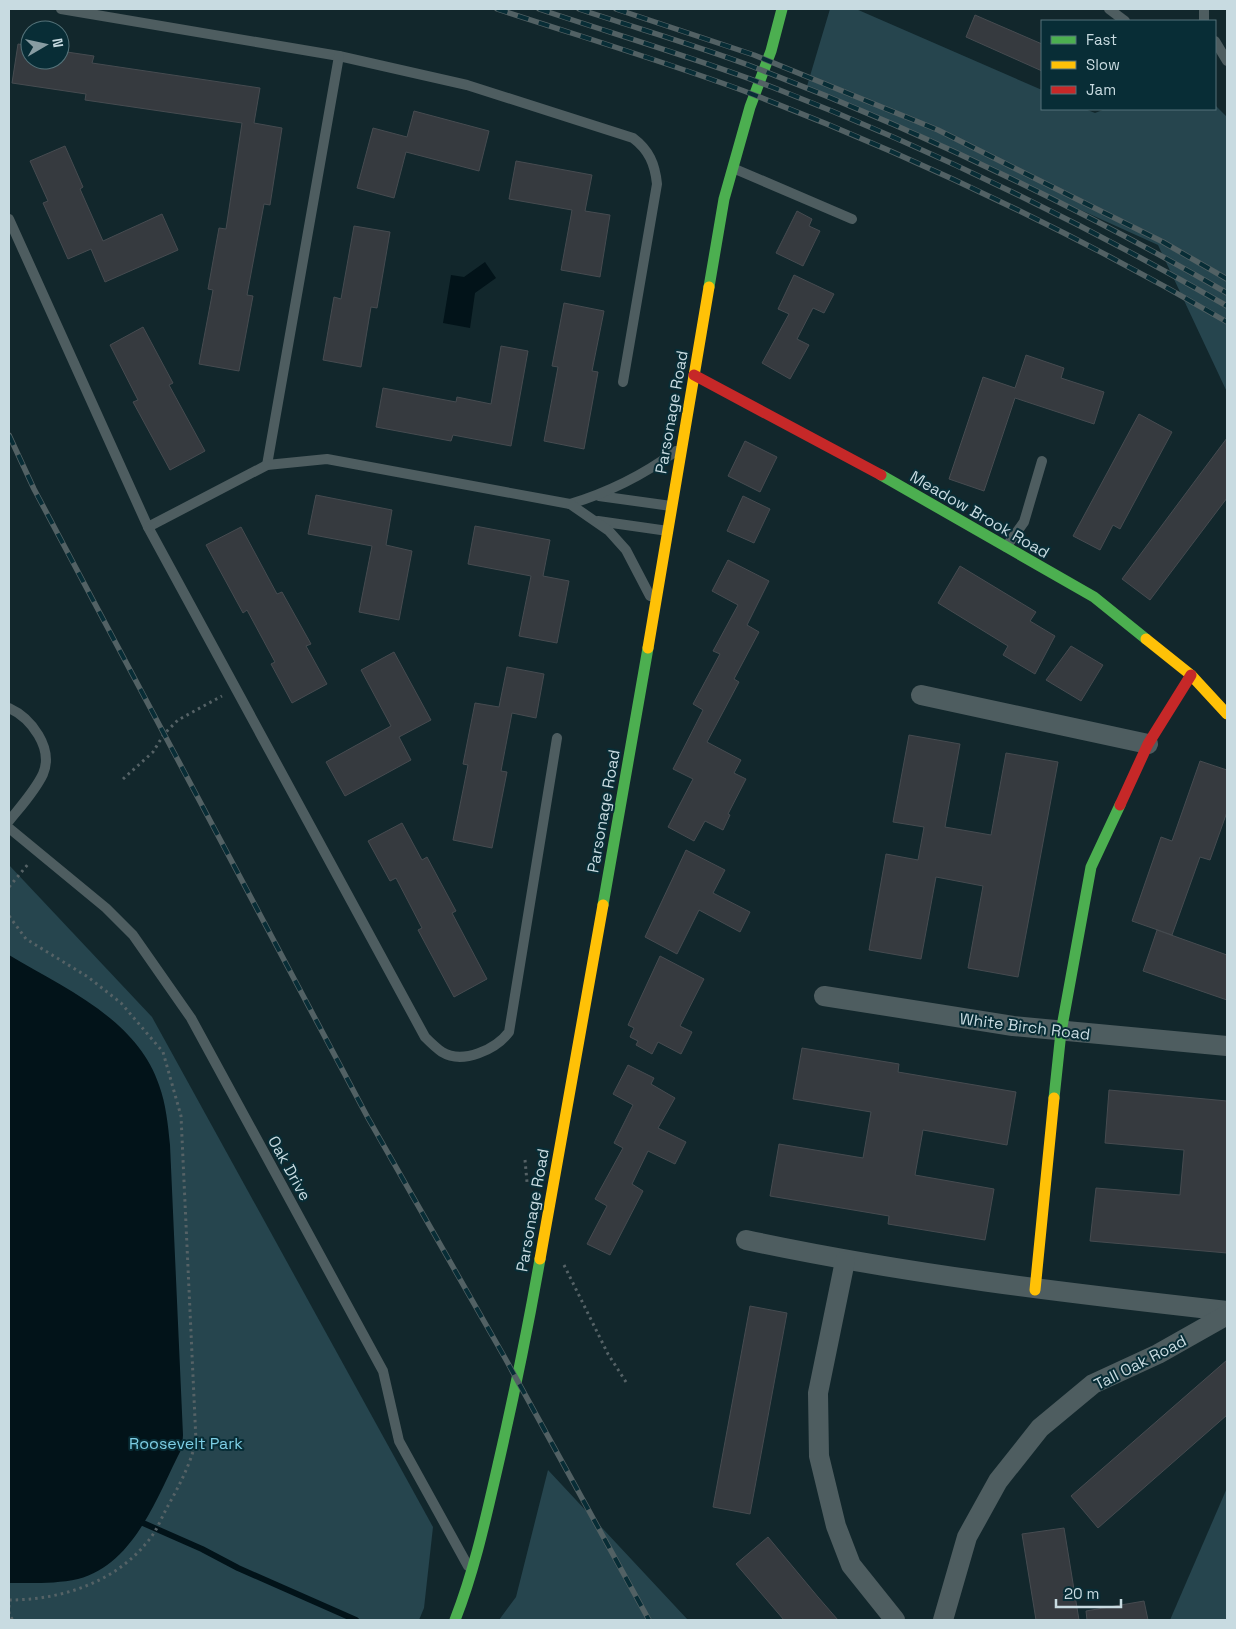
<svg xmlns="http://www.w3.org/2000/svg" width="1236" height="1629" font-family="'Space Grotesk',sans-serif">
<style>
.green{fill:#26454e}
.water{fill:#021319}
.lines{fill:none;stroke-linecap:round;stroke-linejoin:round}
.stream{stroke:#021319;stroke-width:6}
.building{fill:#363a3f;stroke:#464b50}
.path{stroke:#556266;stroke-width:3;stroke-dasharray:2.5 4;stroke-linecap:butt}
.lane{stroke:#4e5d60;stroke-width:10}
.street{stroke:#4e5d60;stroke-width:20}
.fast{stroke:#4caf50;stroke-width:11}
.slow{stroke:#ffc107;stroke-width:11}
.jam{stroke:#c62828;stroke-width:11}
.rail-casing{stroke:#526164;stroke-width:5.5}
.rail{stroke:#082d36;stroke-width:4;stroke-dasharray:11;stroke-linecap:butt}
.labels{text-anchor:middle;stroke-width:4;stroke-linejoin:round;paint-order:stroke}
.street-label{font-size:16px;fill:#c8dbe1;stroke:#082d36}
.park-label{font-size:16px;fill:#7dcee4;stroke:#082d36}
</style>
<rect width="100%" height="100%" fill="#12272c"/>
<g class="green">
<path d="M 830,9 L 856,9 L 1042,90 L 1042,109 L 1085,109 L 1095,113 L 1105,109 L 1215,109 L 1215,105 L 1227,117 L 1227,392 L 1158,245 L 807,86 Z"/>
<path d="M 9,865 L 152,1017 L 433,1527 L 424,1608 L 419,1620 L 9,1620 Z"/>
<path d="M 548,1470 L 688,1620 L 499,1620 L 516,1597 Z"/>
<path d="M 1227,1488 L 1227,1620 L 1170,1620 Z"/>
</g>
<g class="water">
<path d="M 485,262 L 496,278 L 475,293 L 470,328 L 443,323 L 451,275 L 464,277 Z"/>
<path d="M 9,955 C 64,988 137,1019 159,1085 C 166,1104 168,1125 170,1145 L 183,1435 L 182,1448 C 157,1496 135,1564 78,1579 C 56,1584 31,1583 9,1583 Z"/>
</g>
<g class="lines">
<path class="stream" d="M 143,1523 L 202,1549 L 238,1568 L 356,1620"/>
</g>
<g class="building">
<path d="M 975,15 L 1042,44 L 1042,71 L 966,37 Z"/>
<path d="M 18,44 L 30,46 L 30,60 L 60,60 L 60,51 L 94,56 L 92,63 L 260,88 L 254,123 L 282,128 L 270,205 L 264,204 L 247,295 L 253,296 L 239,371 L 199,364 L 213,290 L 208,289 L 219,228 L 226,229 L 242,123 L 85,100 L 86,94 L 12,83 Z"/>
<path d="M 414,111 L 489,131 L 479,171 L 406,152 L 394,198 L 357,188 L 373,128 L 407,137 Z"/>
<path d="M 65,146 L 83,187 L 80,189 L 103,241 L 162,214 L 178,250 L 105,282 L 91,249 L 68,259 L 43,203 L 48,201 L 30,161 Z"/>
<path d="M 516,161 L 592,175 L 585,211 L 610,215 L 600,277 L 561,270 L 572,210 L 509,199 Z"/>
<path d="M 797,211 L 812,219 L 809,226 L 820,231 L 803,266 L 776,253 Z"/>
<path d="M 354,226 L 390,232 L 377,308 L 371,307 L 361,367 L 323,360 L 334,297 L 341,299 Z"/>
<path d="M 794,275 L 834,294 L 824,313 L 813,308 L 797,339 L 809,345 L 790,379 L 762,363 L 789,314 L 778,309 Z"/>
<path d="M 564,303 L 604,311 L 592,371 L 598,372 L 584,449 L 544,441 L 558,367 L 552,366 Z"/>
<path d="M 143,327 L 173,383 L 169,385 L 205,451 L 170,470 L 133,402 L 138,400 L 110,345 Z"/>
<path d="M 501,346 L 528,351 L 511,446 L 453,435 L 451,441 L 376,427 L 383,388 L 456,402 L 457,397 L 491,404 Z"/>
<path d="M 1026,355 L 1064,368 L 1061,378 L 1104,392 L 1094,424 L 1015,398 L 984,491 L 949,479 L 983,377 L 1015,388 Z"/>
<path d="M 1139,414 L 1172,432 L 1120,529 L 1113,525 L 1100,550 L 1073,536 Z"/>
<path d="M 1227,438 L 1227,498 L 1150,600 L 1122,579 Z"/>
<path d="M 745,441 L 777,457 L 760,492 L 728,476 Z"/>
<path d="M 316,495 L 392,510 L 386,545 L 412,551 L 399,620 L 359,612 L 372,546 L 308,534 Z"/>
<path d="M 743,496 L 770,509 L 754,543 L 727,531 Z"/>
<path d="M 475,526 L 550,540 L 543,576 L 569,581 L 557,643 L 519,636 L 531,576 L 468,564 Z"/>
<path d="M 241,527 L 277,594 L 282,592 L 311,644 L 306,646 L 327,684 L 292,703 L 271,664 L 275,662 L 247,610 L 243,613 L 206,545 Z"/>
<path d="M 728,560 L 769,581 L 747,625 L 759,632 L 734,679 L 739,682 L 707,742 L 741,760 L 734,773 L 746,779 L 728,814 L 730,815 L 723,830 L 705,821 L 694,841 L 668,827 L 693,779 L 673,769 L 703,710 L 693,704 L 720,654 L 713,651 L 738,605 L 712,591 Z"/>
<path d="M 960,566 L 1036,612 L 1030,621 L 1055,636 L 1035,674 L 1003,655 L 1008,646 L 938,603 Z"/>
<path d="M 1071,646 L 1103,665 L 1081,701 L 1046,680 Z"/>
<path d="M 394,652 L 431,720 L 399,737 L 411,760 L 345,796 L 326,762 L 391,726 L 361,670 Z"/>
<path d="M 507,667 L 544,674 L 536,718 L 512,713 L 501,771 L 507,772 L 492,848 L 453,840 L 468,765 L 463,764 L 475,703 L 499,707 Z"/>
<path d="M 909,735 L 960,744 L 945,827 L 991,835 L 1006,753 L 1058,762 L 1018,977 L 968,968 L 983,886 L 936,877 L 921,959 L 869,950 L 886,854 L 918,860 L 924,827 L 893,822 Z"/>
<path d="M 1200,761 L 1227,770 L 1227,812 L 1210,860 L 1200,857 L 1172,935 L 1132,921 L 1161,837 L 1172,841 Z"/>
<path d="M 402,823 L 422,860 L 427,857 L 456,911 L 452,913 L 487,979 L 454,997 L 418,930 L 422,928 L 396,878 L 390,881 L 368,841 Z"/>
<path d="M 686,850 L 725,870 L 713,893 L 750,912 L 740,932 L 699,910 L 677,954 L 645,937 Z"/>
<path d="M 1157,930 L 1227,955 L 1227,1000 L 1143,971 Z"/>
<path d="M 660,956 L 704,979 L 680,1026 L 692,1032 L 681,1054 L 658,1042 L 652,1054 L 636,1045 L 638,1041 L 630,1037 L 634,1028 L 628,1025 Z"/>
<path d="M 802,1048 L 899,1064 L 898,1072 L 1016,1092 L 1007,1145 L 923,1130 L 915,1175 L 994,1189 L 985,1240 L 888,1224 L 889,1216 L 770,1196 L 779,1144 L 863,1158 L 871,1112 L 793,1099 Z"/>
<path d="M 628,1065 L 654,1078 L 651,1084 L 675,1098 L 658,1128 L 686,1142 L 675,1164 L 648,1151 L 632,1184 L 643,1191 L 610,1255 L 587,1244 L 607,1206 L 595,1199 L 623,1148 L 614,1143 L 633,1105 L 613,1094 Z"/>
<path d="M 1109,1090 L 1227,1101 L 1227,1253 L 1090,1241 L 1096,1188 L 1180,1195 L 1184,1150 L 1105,1143 Z"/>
<path d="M 750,1306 L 787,1313 L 750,1514 L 713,1507 Z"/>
<path d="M 1227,1360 L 1227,1415 L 1098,1528 L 1071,1496 Z"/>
<path d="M 1064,1528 L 1079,1620 L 1036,1620 L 1022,1534 Z"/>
<path d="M 768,1537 L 818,1597 L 838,1620 L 784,1620 L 736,1564 Z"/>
<path d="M 1144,1601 L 1148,1620 L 1087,1620 L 1086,1611 Z"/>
</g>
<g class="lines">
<g class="path">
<path d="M 123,779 L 153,752 L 164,734 L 178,720 L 222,696"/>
<path d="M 9,887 L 29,863"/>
<path d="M 9,916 L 26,939 L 88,977 L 121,1003 L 163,1052 L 181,1116 L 196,1441 C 190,1465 180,1484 169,1504 C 162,1516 157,1531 148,1541 C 115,1583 60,1600 9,1600"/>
<path d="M 525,1160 L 527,1182"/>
<path d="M 564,1265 L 608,1354 L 626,1382"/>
<path d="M 9,1605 L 9,1615 L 13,1620"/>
</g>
<g class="lane">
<path d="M 61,9 L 339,56 L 467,85 L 633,138 C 649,150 655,164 657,184 L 623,382"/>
<path d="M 1109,9 L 1125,21"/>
<path d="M 1204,9 L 1204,21"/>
<path d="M 1215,41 L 1227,61"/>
<path d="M 735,169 L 852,219"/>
<path d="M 9,219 L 148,527 L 425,1037 C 430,1042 436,1048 442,1052 C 463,1065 496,1049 509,1032 L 557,738"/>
<path d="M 267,465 L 339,56"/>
<path d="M 599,496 L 671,506"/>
<path d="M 570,504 C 610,492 642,476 676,451"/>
<path d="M 598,521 L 668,531"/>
<path d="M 148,527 L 267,465 L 327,459 L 570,504 L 609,531 L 626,550 L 650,596"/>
<path d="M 1006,547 L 1024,522 L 1042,461"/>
<path d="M 9,708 C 31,718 54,748 43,774 C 35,791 21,806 9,821"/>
<path d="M 9,828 L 106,908 L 133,935 L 191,1018 L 383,1371 L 399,1441 L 468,1566"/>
</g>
<g class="street">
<path d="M 921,695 L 1148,744"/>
<path d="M 824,996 L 1013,1026 L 1227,1046"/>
<path d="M 746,1240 C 905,1274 1066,1293 1227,1311"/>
<path d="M 845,1261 L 818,1393 L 819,1456 L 836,1526 L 851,1565 L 895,1620"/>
<path d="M 943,1620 L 967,1537 L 998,1481 L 1040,1428 L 1093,1384 L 1158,1354 L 1227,1315"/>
</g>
<g class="fast">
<path d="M 709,287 L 724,199 L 750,107 L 771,51 L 782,9"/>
<path d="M 881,475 L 1094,597 L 1146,639"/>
<path d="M 603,905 L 648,648"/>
<path d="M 1054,1098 L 1061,1032 L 1091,867 L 1120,805"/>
<path d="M 455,1620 C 473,1574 484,1526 495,1478 C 512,1405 527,1333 540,1259"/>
</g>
<g class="slow">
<path d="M 1146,639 L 1191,675 L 1227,714"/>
<path d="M 648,648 L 709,287"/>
<path d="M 540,1259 L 603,905"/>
<path d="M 1035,1290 L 1054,1098"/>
</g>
<g class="jam">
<path d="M 694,375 L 881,475"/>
<path d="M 1120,805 L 1148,744 L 1191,675"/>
</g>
<g class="rail-casing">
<g id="rail">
<path d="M 497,9 C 579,36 663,61 744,91 C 911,155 1073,232 1227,322"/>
<path d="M 539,9 C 617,35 696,58 772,87 C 929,148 1081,222 1227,306"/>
<path d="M 579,9 C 636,28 695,45 751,66 C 915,129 1075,205 1227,293"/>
<path d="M 616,9 L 754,55 L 938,130 L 1163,242 L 1227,279"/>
<path d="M 9,435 L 34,489 L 368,1118 L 505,1358 L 649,1620"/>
</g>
</g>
<use href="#rail" class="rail"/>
</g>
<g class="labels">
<g class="street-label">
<text transform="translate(671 412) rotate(-80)" y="6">Parsonage Road</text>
<text transform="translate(980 514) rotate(30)" y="6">Meadow Brook Road</text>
<text transform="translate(603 811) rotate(-80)" y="6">Parsonage Road</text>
<text transform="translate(1025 1026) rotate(7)" y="6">White Birch Road</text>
<text transform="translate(290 1168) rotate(61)" y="6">Oak Drive</text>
<text transform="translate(532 1210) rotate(-80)" y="6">Parsonage Road</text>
<text transform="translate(1140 1362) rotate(-27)" y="6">Tall Oak Road</text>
</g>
<g class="park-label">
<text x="186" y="1449">Roosevelt Park</text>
</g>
</g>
<rect width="1236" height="1629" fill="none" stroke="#c8dbe1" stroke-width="20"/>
<rect x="1041" y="20" width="175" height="90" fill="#082d36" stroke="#55737a"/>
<rect x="1051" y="36" width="25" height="8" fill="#4caf50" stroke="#55737a"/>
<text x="1086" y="45" font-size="15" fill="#c8dbe1">Fast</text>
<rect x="1051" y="61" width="25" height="8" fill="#ffc107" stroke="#55737a"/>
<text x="1086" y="70" font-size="15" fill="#c8dbe1">Slow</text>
<rect x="1051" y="86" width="25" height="8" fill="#c62828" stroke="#55737a"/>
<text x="1086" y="95" font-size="15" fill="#c8dbe1">Jam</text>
<g transform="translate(45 45) rotate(81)"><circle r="24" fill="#082d36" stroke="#55737a"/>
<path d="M0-4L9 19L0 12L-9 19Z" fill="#889ca2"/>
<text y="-8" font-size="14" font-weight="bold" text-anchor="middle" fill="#c8dbe1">N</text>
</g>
<path d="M1056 1599v8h65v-8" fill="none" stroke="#c8dbe1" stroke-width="2.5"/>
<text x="1064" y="1599" font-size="15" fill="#c8dbe1" stroke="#082d36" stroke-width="4" paint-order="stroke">20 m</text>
</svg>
